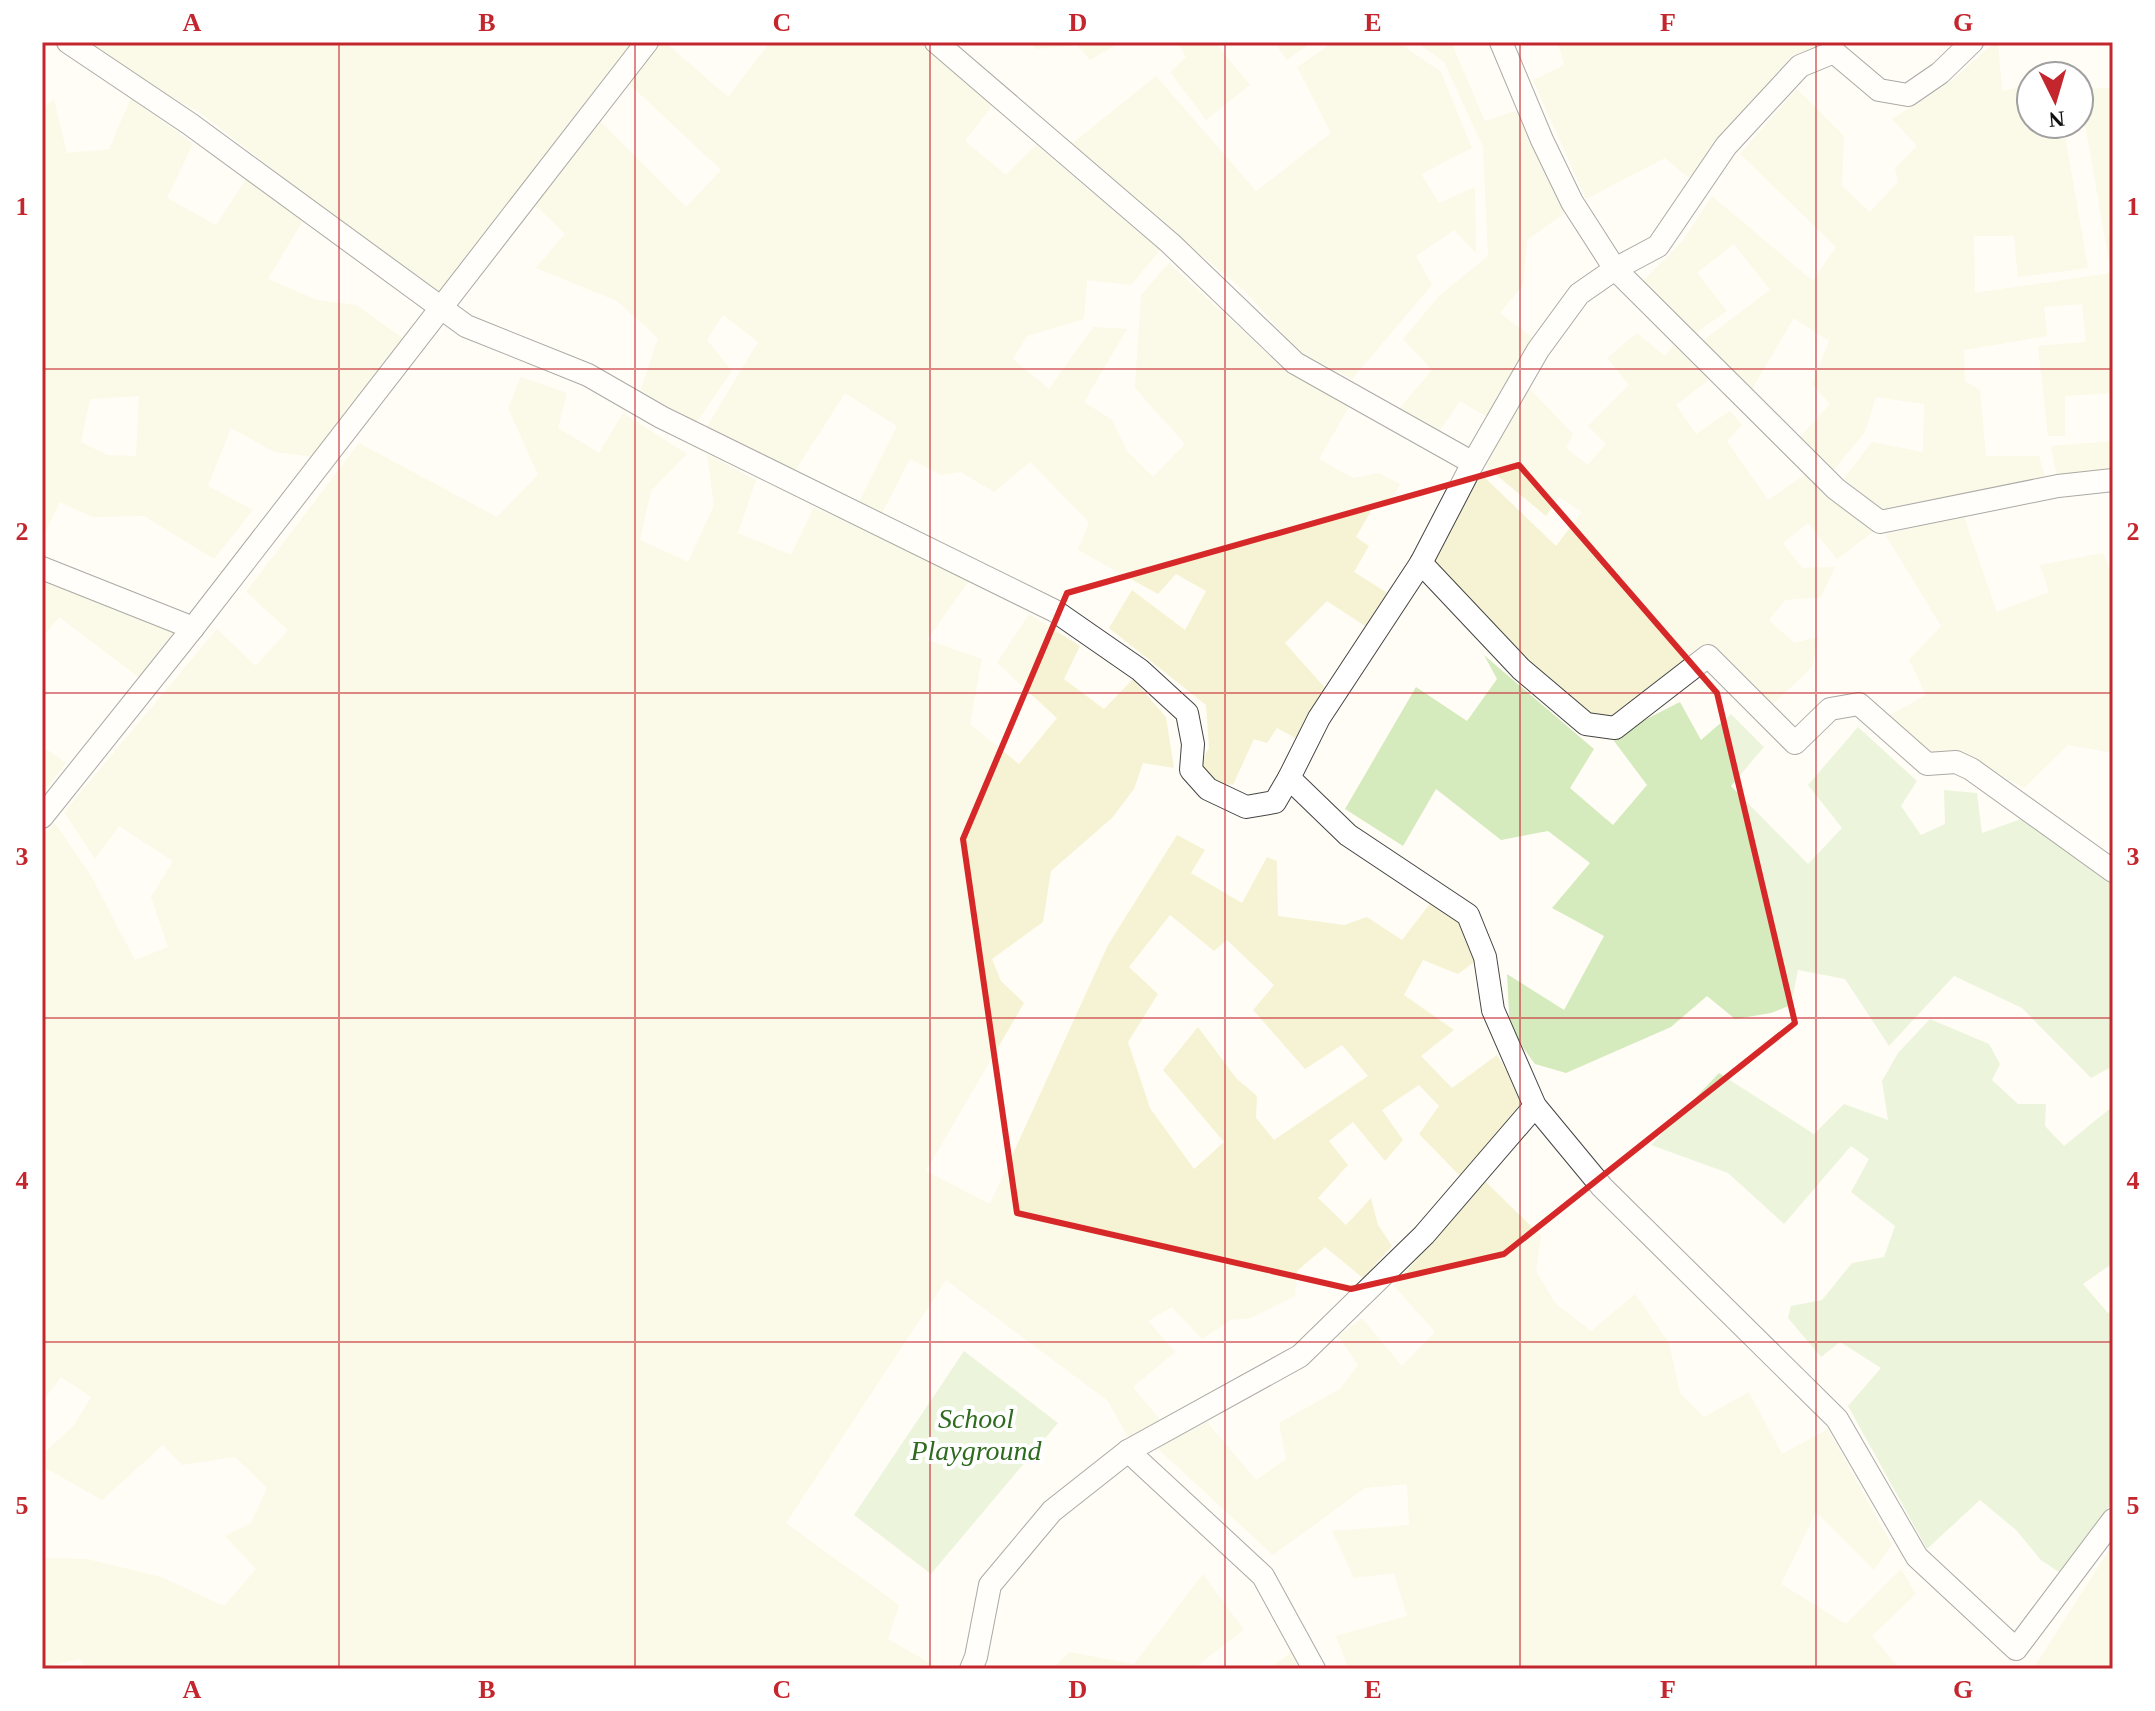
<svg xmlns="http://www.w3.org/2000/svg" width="2155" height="1711" font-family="'Times New Roman',serif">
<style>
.farmland{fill:#f6f3d4;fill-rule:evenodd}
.green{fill:#d5ebbd}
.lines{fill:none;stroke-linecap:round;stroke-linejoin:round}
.street-casing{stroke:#444;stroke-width:24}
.street{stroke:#fff;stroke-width:22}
.marked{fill:none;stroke:#d62828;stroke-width:6;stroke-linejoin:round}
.grid{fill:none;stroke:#c4262e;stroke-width:2;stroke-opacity:0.55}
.labels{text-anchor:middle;stroke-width:8;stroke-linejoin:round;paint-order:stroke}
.park-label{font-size:28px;font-style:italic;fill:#2f6b1f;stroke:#fff}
.neatline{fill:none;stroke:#c4262e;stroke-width:3}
.grid-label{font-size:26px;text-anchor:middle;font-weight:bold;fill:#c4262e}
</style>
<rect width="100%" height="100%" fill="#fffdf5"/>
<g class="farmland">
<path d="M 86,42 L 633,42 L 441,300 L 199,112 L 137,78 Z"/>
<path d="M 655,42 L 665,42 L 728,97 L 768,45 L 765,42 L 919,42 L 993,105 L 965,141 L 1006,175 L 1036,145 L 1160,250 L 1131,285 L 1087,280 L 1084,319 L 1027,336 L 1013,359 L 1049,389 L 1093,327 L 1127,329 L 1084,402 L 1112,420 L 1127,451 L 1153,477 L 1185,444 L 1135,388 L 1141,295 L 1169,263 L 1289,374 L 1350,405 L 1319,459 L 1353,478 L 1379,473 L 1400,484 L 1392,499 L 1375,504 L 1356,537 L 1369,546 L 1354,572 L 1389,594 L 1368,628 L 1327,601 L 1285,643 L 1326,689 L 1299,740 L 1277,728 L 1267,743 L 1254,739 L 1233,785 L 1214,782 L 1199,767 L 1209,748 L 1206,705 L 1109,628 L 1132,590 L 1185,630 L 1206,591 L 1176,574 L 1158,594 L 1078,550 L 1089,522 L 1030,462 L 994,492 L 961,472 L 941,475 L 910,459 L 881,515 L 859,502 L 897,426 L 845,393 L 795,471 L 706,428 L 758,342 L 723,315 L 707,340 L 732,371 L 696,423 L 639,394 L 658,338 L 617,301 L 536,268 L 565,234 L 535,205 L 600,121 L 686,207 L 721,170 L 626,81 Z"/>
<path d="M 1030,42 L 1121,42 L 1090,60 L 1077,45 L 1036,49 Z"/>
<path d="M 1178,42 L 1223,42 L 1218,46 L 1250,85 L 1206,120 L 1170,72 L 1186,57 Z"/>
<path d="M 1274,42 L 1312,42 L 1287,60 Z"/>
<path d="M 1334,42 L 1398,42 L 1441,72 L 1472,148 L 1421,174 L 1439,203 L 1475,187 L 1476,253 L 1454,230 L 1416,256 L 1432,285 L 1352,379 L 1298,351 L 1247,293 L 1069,146 L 1156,76 L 1256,191 L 1331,133 L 1297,67 Z"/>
<path d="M 1416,42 L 1451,42 L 1485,121 L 1519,110 L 1565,213 L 1527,240 L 1523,285 L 1500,313 L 1534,339 L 1487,417 L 1460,401 L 1437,435 L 1398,410 L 1432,370 L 1403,339 L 1439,296 L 1488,256 L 1483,147 L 1444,62 Z"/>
<path d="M 1558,42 L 1833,42 L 1792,55 L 1689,178 L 1665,158 L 1586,199 L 1533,80 L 1564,65 Z"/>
<path d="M 1995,42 L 1998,42 L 2002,91 L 2031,85 L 2031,124 L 2063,124 L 2088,268 L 2018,277 L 2014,236 L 1974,236 L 1975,293 L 2111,273 L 2079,89 L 2113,88 L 2113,393 L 2065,396 L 2065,436 L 2048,436 L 2038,346 L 2086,342 L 2082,304 L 2044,307 L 2047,336 L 1964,350 L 1965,381 L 1980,390 L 1986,456 L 2039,456 L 2046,481 L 1879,512 L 1844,479 L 1872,442 L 1923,452 L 1924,404 L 1876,397 L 1865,432 L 1832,472 L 1798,439 L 1830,404 L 1812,384 L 1829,341 L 1794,318 L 1752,389 L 1701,342 L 1770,290 L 1734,244 L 1697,273 L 1727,311 L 1694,334 L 1641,283 L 1682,242 L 1712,196 L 1813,281 L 1836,247 L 1740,154 L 1797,89 L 1844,136 L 1842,186 L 1870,212 L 1898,182 L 1895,168 L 1917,146 L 1892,119 L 1951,81 Z"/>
<path d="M 131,98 L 193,144 L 167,198 L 216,225 L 247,178 L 305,217 L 268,279 L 317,300 L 356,305 L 404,339 L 315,457 L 274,452 L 231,428 L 208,486 L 253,510 L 214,559 L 144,516 L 92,517 L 60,502 L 42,538 L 42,109 L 54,99 L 67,153 L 109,149 ZM 139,396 L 136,456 L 107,455 L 81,442 L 90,399 Z"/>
<path d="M 1637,333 L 1665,356 L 1678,340 L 1715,375 L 1676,405 L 1696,434 L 1730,411 L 1742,425 L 1727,441 L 1768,500 L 1810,471 L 1874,531 L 1837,559 L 1808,523 L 1783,543 L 1802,568 L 1835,567 L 1821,597 L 1785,600 L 1769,620 L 1794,643 L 1818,637 L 1812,667 L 1769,708 L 1710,648 L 1613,720 L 1587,717 L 1425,563 L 1480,473 L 1556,546 L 1582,512 L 1559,497 L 1546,516 L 1482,463 L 1527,386 L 1573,434 L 1566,448 L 1588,465 L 1606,444 L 1588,426 L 1629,385 L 1607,358 Z"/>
<path d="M 521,377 L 567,393 L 558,428 L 599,453 L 623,413 L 687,454 L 651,491 L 640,540 L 688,562 L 714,505 L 707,454 L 756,480 L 738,533 L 791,555 L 814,507 L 971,578 L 927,640 L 982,659 L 970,724 L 1019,764 L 1057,718 L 997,663 L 1029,614 L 1080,646 L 1064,679 L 1104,709 L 1133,679 L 1166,717 L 1174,768 L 1143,763 L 1134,789 L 1112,818 L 1051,871 L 1043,922 L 992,959 L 1001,981 L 1024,1003 L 926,1171 L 990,1204 L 1108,945 L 1177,835 L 1205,850 L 1191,873 L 1242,903 L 1267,857 L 1277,861 L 1278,916 L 1344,925 L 1367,917 L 1402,940 L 1432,901 L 1460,919 L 1477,960 L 1458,974 L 1423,960 L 1404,995 L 1454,1030 L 1421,1056 L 1452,1088 L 1497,1055 L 1526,1104 L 1460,1176 L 1419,1134 L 1439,1106 L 1419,1085 L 1382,1110 L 1403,1140 L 1385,1161 L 1353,1122 L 1329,1141 L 1348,1165 L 1318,1198 L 1346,1225 L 1371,1198 L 1378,1225 L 1392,1246 L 1363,1278 L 1325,1247 L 1297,1271 L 1295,1296 L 1251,1318 L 1231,1320 L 1202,1339 L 1172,1307 L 1148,1321 L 1175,1352 L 1133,1387 L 1160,1420 L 1131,1443 L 1108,1401 L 946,1280 L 786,1523 L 899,1605 L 888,1639 L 940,1669 L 86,1669 L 80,1659 L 42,1667 L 42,1558 L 87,1559 L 161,1577 L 224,1606 L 256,1569 L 225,1536 L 251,1523 L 267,1488 L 235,1457 L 182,1465 L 163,1445 L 102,1500 L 42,1466 L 42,1455 L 74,1425 L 91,1397 L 61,1377 L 42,1402 L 42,838 L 54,822 L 90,874 L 135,960 L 168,947 L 151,897 L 173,861 L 119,826 L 95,859 L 64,812 L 217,629 L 256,666 L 288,630 L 246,592 L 359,443 L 497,517 L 538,475 L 508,408 ZM 1170,915 L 1214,951 L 1227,940 L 1274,985 L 1253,1010 L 1305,1069 L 1342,1045 L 1368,1076 L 1274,1140 L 1256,1118 L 1257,1096 L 1236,1078 L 1198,1027 L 1163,1070 L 1224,1142 L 1194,1169 L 1150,1108 L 1128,1042 L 1158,994 L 1129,967 Z"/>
<path d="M 2113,441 L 2113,470 L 2057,477 L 2051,446 Z"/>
<path d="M 1964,517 L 1997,612 L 2049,592 L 2040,565 L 2103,553 L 2113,576 L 2113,753 L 2068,745 L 2024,788 L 1962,753 L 1925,752 L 1890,715 L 1926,695 L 1909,660 L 1941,626 L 1885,534 Z"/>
<path d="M 42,579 L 100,604 L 181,630 L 141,679 L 59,617 L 42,638 Z"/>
<path d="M 42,746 L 66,763 L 42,794 Z"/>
<path d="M 1484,1180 L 1541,1236 L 1536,1271 L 1555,1303 L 1591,1331 L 1635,1294 L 1669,1343 L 1680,1393 L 1704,1417 L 1749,1392 L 1782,1454 L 1828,1429 L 1892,1545 L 1874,1570 L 1816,1512 L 1781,1584 L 1846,1624 L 1901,1569 L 1916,1594 L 1872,1636 L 1900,1669 L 1349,1669 L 1336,1636 L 1407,1616 L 1394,1573 L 1354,1578 L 1332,1531 L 1409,1525 L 1407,1484 L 1365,1488 L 1273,1555 L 1157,1448 L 1207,1422 L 1256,1480 L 1286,1459 L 1279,1423 L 1340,1389 L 1358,1365 L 1338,1336 L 1362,1318 L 1402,1366 L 1435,1332 L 1394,1286 Z"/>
<path d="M 2113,1544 L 2113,1669 L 2033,1669 Z"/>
<path d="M 1203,1574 L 1244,1630 L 1193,1669 L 1053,1669 L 1069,1652 L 1134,1664 Z"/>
<path d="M 1303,1644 L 1323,1669 L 1268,1669 Z"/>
</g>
<g class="green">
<path d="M 1484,655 L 1594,749 L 1570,788 L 1613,825 L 1647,785 L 1611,737 L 1680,702 L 1701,740 L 1731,714 L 1764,747 L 1731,786 L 1808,864 L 1842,828 L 1808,785 L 1858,727 L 1917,781 L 1901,806 L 1921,835 L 1945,824 L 1944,790 L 1977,793 L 1982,833 L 2021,819 L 2113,881 L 2113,1066 L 2091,1078 L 2022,1008 L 1954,976 L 1889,1046 L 1845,979 L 1798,970 L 1791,1005 L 1771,1013 L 1735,1019 L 1707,996 L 1671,1027 L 1566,1073 L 1535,1064 L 1510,1030 L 1507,974 L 1564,1010 L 1604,936 L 1552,908 L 1590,863 L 1548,831 L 1501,840 L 1436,789 L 1403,846 L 1345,809 L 1416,687 L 1467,721 L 1497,679 Z"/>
<path d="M 1930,1019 L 1989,1044 L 2000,1064 L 1992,1080 L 2018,1104 L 2046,1104 L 2045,1126 L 2064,1146 L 2113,1106 L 2113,1263 L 2083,1284 L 2108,1313 L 2113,1312 L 2113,1501 L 2098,1521 L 2066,1577 L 2041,1560 L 2016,1530 L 1980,1500 L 1927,1549 L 1848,1406 L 1881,1368 L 1840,1342 L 1821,1357 L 1788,1318 L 1791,1306 L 1822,1300 L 1852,1263 L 1884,1257 L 1895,1226 L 1851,1192 L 1869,1159 L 1851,1146 L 1784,1224 L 1728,1173 L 1651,1145 L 1719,1073 L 1814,1134 L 1844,1104 L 1888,1120 L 1882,1081 L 1898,1053 Z"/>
<path d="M 964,1351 L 1058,1423 L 931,1574 L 854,1515 Z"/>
</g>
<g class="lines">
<g class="street-casing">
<g id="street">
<path d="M 68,42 L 190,124 L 466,326 L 588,375 L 661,417 L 1055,611 L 1140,670 L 1187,713 L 1193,744 L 1191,770 L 1208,789 L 1246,807 L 1275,802 L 1289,778"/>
<path d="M 936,42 L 1170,243 L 1295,363 L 1473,463"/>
<path d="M 1501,42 L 1542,140 L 1572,202 L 1615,269 L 1836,489 L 1880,522 L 2058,486 L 2113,480"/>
<path d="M 1972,42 L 1940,73 L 1908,95 L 1879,90 L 1834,52 L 1800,66 L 1726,146 L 1658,246 L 1615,269 L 1579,294 L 1538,350 L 1473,463 L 1421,563 L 1319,718 L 1289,778 L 1348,835 L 1468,915 L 1485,957 L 1493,1010 L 1535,1106 L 1602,1187 L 1837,1419 L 1917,1557 L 2016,1649 L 2113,1520"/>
<path d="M 1421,563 L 1521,669 L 1586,724 L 1615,728 L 1708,656 L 1795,743 L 1830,709 L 1859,704 L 1927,764 L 1956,762 L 1971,769 L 2113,871"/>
<path d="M 42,568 L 193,628"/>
<path d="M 42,817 L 193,628 L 647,42"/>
<path d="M 1128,1451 L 1263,1576 L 1314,1669"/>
<path d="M 971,1669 L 976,1657 L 990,1585 L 1052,1511 L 1128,1451 L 1300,1356 L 1424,1235 L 1535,1106"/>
</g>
</g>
<use href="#street" class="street"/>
</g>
<path d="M0 0H2155V1711H0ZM 1519,465 L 1717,693 L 1795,1023 L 1504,1254 L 1351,1289 L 1017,1213 L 963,839 L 1067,593 Z" fill="#fffdf5" fill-opacity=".55" fill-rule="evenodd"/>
<path class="marked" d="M 1519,465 L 1717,693 L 1795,1023 L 1504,1254 L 1351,1289 L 1017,1213 L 963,839 L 1067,593 Z"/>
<path class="grid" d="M 339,42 L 339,1669M 635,42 L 635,1669M 930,42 L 930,1669M 1225,42 L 1225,1669M 1520,42 L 1520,1669M 1816,42 L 1816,1669M 42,369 L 2113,369M 42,693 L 2113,693M 42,1018 L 2113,1018M 42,1342 L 2113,1342"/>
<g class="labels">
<g class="park-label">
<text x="976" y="1428">School<tspan x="976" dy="32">Playground</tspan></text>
</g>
</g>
<rect width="2155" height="1711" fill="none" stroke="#ffffff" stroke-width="88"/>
<g transform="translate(2055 100) rotate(175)"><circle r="38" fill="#ffffff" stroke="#a0a0a0" stroke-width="2"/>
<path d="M0-6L14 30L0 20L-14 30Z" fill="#c4262e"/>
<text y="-12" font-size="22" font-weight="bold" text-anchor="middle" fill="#111111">N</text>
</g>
<rect x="44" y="44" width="2067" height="1623" class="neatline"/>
<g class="grid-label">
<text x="192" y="31">A</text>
<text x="487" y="31">B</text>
<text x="782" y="31">C</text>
<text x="1078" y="31">D</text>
<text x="1373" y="31">E</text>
<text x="1668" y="31">F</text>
<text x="1963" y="31">G</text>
<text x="22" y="215">1</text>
<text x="2133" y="215">1</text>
<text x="22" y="540">2</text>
<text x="2133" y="540">2</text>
<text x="22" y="865">3</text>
<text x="2133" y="865">3</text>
<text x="22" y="1189">4</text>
<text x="2133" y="1189">4</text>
<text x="22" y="1514">5</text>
<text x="2133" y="1514">5</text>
<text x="192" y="1698">A</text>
<text x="487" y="1698">B</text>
<text x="782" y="1698">C</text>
<text x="1078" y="1698">D</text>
<text x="1373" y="1698">E</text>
<text x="1668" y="1698">F</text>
<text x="1963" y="1698">G</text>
</g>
</svg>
